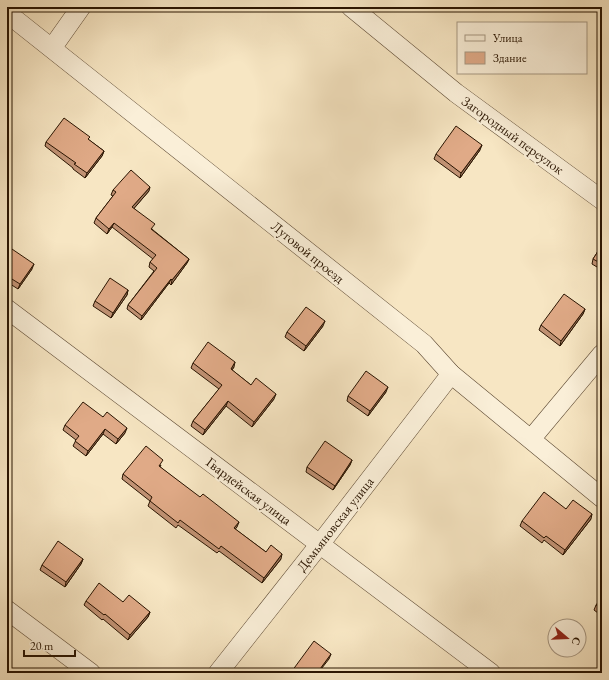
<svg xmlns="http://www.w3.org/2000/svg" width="609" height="680" font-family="'EB Garamond',serif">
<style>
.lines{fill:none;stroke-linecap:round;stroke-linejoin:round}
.street-casing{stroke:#5c4832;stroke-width:20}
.street{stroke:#faefd8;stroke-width:19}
.wall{fill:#c19274;stroke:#291401}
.shaded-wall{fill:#9d775e;stroke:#291401}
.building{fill:#e0aa87;stroke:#291401}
.labels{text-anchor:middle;stroke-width:4;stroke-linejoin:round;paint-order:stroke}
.street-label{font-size:14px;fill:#291401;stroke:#faefd8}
</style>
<rect width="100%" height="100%" fill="#f7e6c3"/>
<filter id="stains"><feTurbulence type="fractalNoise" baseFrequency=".005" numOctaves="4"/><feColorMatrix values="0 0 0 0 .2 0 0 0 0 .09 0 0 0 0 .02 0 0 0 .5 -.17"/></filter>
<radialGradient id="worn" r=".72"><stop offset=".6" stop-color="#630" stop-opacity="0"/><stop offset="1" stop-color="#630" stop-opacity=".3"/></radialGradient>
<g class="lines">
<g class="street-casing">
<g id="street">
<path d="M 351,7 L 456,93 L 602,200"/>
<path d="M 7,13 L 424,344 L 451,374 L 602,498"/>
<path d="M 52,48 L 81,7"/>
<path d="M 7,309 L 491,673"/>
<path d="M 531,439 L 602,354"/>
<path d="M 7,610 L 91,673"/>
<path d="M 218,673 L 320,544 L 451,374"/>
</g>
</g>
<use href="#street" class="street"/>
</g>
<g class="wall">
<path d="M 89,140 L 104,151 L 102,156 L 85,178 L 73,169 L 73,168 L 45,146 L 46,142 Z"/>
<path d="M 480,150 L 460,178 L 434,159 L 436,154 Z"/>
<path d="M 113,190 L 149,191 L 134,208 L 153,230 L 189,259 L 187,263 L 171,285 L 169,283 L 141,320 L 127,309 L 128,305 L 154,271 L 149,267 L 150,262 L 153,259 L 112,227 L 107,234 L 94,223 L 96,218 L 113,196 L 111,195 Z"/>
<path d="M 602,245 L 602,270 L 592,264 L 593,259 Z"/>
<path d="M 7,249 L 32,269 L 18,289 L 7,282 Z"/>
<path d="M 128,290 L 127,295 L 111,318 L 93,306 L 95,301 Z"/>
<path d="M 585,309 L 583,314 L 560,346 L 539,330 L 541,325 Z"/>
<path d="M 323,326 L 304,351 L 285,337 L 287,332 Z"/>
<path d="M 193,363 L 234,367 L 232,370 L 251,385 L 274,399 L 252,427 L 226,406 L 203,435 L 191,426 L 193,421 L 219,389 L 191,368 Z"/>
<path d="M 386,392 L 368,416 L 347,401 L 348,396 Z"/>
<path d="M 103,417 L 125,433 L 116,444 L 103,434 L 86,456 L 73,446 L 76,440 L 63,430 L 65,425 Z"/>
<path d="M 352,460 L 350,465 L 333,490 L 306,472 L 307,467 Z"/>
<path d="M 161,465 L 160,467 L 237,527 L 235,529 L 266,552 L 281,559 L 262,583 L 219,551 L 217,553 L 178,525 L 176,528 L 148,506 L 150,501 L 122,479 L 123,474 Z"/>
<path d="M 566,509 L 591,519 L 563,555 L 544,540 L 542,543 L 520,526 L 522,521 Z"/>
<path d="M 83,559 L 81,564 L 65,587 L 40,570 L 42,565 Z"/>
<path d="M 602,598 L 602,616 L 594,610 L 596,605 Z"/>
<path d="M 86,601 L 123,602 L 150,612 L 148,617 L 128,640 L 103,619 L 102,620 L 84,605 Z"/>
</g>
<g class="shaded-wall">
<path d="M 482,145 L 480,150 L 460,178 L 461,173 Z"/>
<path d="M 104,151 L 102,156 L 85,178 L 87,173 Z"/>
<path d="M 150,187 L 149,191 L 131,212 L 132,207 Z"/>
<path d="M 114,223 L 112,227 L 107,234 L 109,229 Z"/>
<path d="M 189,259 L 187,263 L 171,285 L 172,280 Z"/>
<path d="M 34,264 L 32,269 L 18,289 L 20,284 Z"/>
<path d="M 171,279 L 169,283 L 141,320 L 142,316 Z"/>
<path d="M 128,290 L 127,295 L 111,318 L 113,313 Z"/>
<path d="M 585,309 L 583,314 L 560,346 L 561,341 Z"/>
<path d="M 325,321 L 323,326 L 304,351 L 306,346 Z"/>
<path d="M 235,362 L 234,367 L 229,374 L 231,369 Z"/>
<path d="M 388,387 L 386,392 L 368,416 L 370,411 Z"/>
<path d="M 276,394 L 274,399 L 252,427 L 254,422 Z"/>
<path d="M 228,401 L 226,406 L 203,435 L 205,430 Z"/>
<path d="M 127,428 L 125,433 L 116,444 L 118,439 Z"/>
<path d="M 105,429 L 103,434 L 86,456 L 88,451 Z"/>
<path d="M 352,460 L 350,465 L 333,490 L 335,486 Z"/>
<path d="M 592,514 L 591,519 L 563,555 L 565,550 Z"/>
<path d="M 239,522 L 237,527 L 232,533 L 234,528 Z"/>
<path d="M 282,554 L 281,559 L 262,583 L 264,578 Z"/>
<path d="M 83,559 L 81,564 L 65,587 L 66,582 Z"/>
<path d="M 150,612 L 148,617 L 128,640 L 130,635 Z"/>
<path d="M 331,654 L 329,659 L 318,673 L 320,669 Z"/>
</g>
<g class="building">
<path d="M 64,118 L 90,137 L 88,139 L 104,151 L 87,173 L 74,164 L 76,163 L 46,142 Z"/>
<path d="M 456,126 L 482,145 L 461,173 L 436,154 Z"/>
<path d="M 131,170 L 150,187 L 132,207 L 155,224 L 151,229 L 189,259 L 172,280 L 171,279 L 142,316 L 128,305 L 157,268 L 150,262 L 156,255 L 114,223 L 109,229 L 96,218 L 116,192 L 113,190 Z"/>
<path d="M 602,245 L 602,264 L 593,259 Z"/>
<path d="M 9,247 L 34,264 L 20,284 L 7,276 L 7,249 Z"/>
<path d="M 110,278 L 128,290 L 113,313 L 95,301 Z"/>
<path d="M 564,294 L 585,309 L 561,341 L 541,325 Z"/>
<path d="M 306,307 L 325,321 L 306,346 L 287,332 Z"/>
<path d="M 208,342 L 235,362 L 231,369 L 251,385 L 256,378 L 276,394 L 254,422 L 228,401 L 205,430 L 193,421 L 222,385 L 193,363 Z"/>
<path d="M 366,371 L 388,387 L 370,411 L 348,396 Z"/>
<path d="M 83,402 L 103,417 L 107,412 L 127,428 L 118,439 L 105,429 L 88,451 L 75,441 L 79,436 L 65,425 Z"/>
<path d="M 325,441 L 352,460 L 335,486 L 307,467 Z"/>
<path d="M 146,446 L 163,460 L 159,466 L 200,497 L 203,494 L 239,522 L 234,528 L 266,552 L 271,545 L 282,554 L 264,578 L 221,546 L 219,549 L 180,520 L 178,523 L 150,501 L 152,497 L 123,474 Z"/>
<path d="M 544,492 L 566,509 L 573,500 L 592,514 L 565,550 L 546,536 L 544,538 L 522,521 Z"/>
<path d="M 58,541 L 83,559 L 66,582 L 42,565 Z"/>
<path d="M 99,583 L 123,602 L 129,595 L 150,612 L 130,635 L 105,614 L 104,615 L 86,601 Z"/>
<path d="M 602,598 L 602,610 L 596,605 Z"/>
<path d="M 314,641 L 331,654 L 320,669 L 325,673 L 294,673 L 292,671 Z"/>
</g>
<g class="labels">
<g class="street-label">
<text transform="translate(513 135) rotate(36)" y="5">Загородный переулок</text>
<text transform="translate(308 252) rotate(39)" y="5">Луговой проезд</text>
<text transform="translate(249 491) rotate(37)" y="5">Гвардейская улица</text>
<text transform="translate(335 524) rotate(-52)" y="5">Демьяновская улица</text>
</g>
</g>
<rect width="609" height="680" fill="none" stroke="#f7e6c3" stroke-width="24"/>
<rect x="8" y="8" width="593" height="664" fill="none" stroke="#291401" stroke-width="2"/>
<rect x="12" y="12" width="585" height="656" fill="none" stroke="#291401"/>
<rect x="457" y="22" width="130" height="52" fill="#faefd8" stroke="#a69782"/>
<rect x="465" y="35" width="20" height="6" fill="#faefd8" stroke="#a69782"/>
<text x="493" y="42" font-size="12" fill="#291401">Улица</text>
<rect x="465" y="52" width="20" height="12" fill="#e0aa87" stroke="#a69782"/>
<text x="493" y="62" font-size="12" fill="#291401">Здание</text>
<g transform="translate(567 638) rotate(109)"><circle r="19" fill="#faefd8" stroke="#a69782"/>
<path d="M0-3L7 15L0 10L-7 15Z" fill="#8f2418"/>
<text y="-6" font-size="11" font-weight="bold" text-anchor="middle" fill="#291401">С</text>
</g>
<path d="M24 650v6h51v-6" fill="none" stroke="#291401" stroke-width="2"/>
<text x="30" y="650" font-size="12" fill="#291401" stroke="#faefd8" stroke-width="3" paint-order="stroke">20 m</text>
<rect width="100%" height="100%" filter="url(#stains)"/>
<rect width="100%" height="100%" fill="url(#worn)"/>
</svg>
